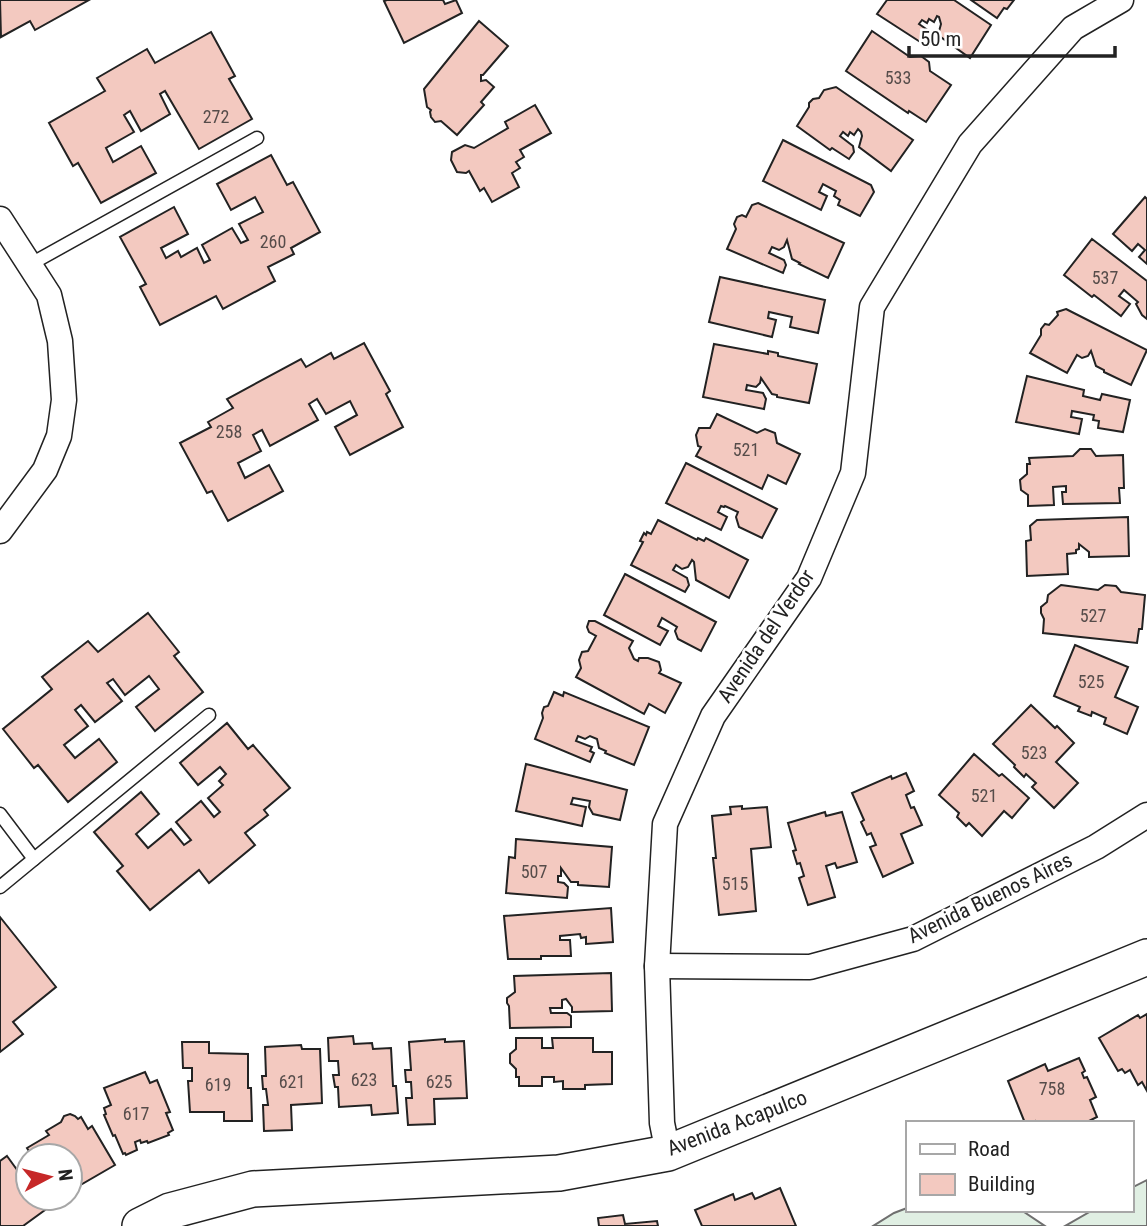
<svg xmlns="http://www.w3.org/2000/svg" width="1147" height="1226" font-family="'Roboto Condensed',sans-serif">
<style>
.green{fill:#e0efe3;stroke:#6f6f6f;stroke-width:2}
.building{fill:#f3c9c0;stroke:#222;stroke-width:2}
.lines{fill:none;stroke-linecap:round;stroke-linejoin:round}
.lane-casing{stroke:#222;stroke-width:15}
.street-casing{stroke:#222;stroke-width:27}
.secondary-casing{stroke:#222;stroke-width:38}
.lane{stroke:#fff;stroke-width:12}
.street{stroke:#fff;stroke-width:24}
.secondary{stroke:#fff;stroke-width:35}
.labels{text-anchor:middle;stroke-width:5;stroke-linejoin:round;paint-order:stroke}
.number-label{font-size:18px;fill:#564c4a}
.street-label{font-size:21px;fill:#222;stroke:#fff}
</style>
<rect width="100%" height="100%" fill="#fff"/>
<g class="green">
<path d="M 1147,1180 L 1147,1226 L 1065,1226 L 1093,1210 L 1131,1210 L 1131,1188 Z"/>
<path d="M 907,1208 L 907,1210 L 1021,1210 L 1045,1226 L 873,1226 L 894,1213 Z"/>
</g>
<g class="building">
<path d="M 0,0 L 89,0 L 35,30 L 30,21 L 1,37 Z"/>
<path d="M 387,0 L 443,0 L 445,4 L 456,0 L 462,13 L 404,43 L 384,1 Z"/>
<path d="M 887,0 L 954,0 L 991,25 L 970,58 L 938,35 L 941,24 L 939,17 L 937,16 L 934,22 L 929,19 L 927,23 L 922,20 L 919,24 L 932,33 L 933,40 L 928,47 L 877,14 Z"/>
<path d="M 971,0 L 1014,0 L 1007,9 L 1004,8 L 997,18 Z"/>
<path d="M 479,21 L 508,46 L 483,75 L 481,75 L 481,81 L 486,80 L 494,87 L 481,102 L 484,105 L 457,135 L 441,121 L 435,122 L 431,117 L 430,112 L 431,110 L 427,107 L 424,89 Z"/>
<path d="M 872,31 L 910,57 L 921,56 L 929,62 L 930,71 L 951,85 L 926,122 L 909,111 L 908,113 L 846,71 Z"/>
<path d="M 211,32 L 235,76 L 229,79 L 252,119 L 199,149 L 165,91 L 160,94 L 170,114 L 141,131 L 130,111 L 124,115 L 134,132 L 106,148 L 113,162 L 141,146 L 156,173 L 101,203 L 78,163 L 73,166 L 49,123 L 105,91 L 97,78 L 147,49 L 155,63 Z"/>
<path d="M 836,87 L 913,140 L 891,171 L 859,147 L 862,136 L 861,132 L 858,129 L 854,135 L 850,132 L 848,136 L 843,132 L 840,136 L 853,146 L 854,152 L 849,159 L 832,148 L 830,150 L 797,126 L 809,107 L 809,103 L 813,99 L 819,98 L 824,90 Z"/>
<path d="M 535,105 L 551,133 L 520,150 L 524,157 L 516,162 L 520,168 L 512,173 L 519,187 L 492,202 L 484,188 L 480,191 L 469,171 L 466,173 L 457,172 L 451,160 L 452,152 L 465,145 L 474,148 L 508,128 L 505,122 Z"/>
<path d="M 783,140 L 871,185 L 874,192 L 860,216 L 838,205 L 840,200 L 834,196 L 836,191 L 823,184 L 819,192 L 827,196 L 821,210 L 763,181 Z"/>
<path d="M 271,155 L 287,185 L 293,182 L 320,232 L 291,248 L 294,254 L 268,267 L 275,281 L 223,309 L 216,296 L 160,325 L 140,287 L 146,284 L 120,237 L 174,207 L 188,234 L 161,248 L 166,258 L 178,251 L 181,257 L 197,248 L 204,263 L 210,260 L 202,245 L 232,228 L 241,243 L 248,240 L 239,224 L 263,212 L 255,197 L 231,210 L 217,184 Z"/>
<path d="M 1145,197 L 1147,199 L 1147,264 L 1139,257 L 1145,250 L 1138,244 L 1132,251 L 1113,234 Z"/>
<path d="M 758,203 L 844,243 L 828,278 L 799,264 L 800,263 L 792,259 L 787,240 L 784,247 L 779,250 L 772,247 L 769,253 L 784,260 L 786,265 L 783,273 L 727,249 L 736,229 L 734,224 L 737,217 L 742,215 L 746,217 L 752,205 Z"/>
<path d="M 1092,239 L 1147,281 L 1147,319 L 1142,315 L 1136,304 L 1138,302 L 1124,290 L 1119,296 L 1130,304 L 1121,316 L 1094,295 L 1092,297 L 1064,275 Z"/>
<path d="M 720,277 L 825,300 L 818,333 L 790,327 L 792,317 L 769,312 L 768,318 L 776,320 L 772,337 L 709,322 Z"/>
<path d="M 1066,309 L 1147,350 L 1131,385 L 1104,372 L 1104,370 L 1096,366 L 1091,351 L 1088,356 L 1082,358 L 1077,355 L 1067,373 L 1030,353 L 1041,335 L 1041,329 L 1045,324 L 1049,325 L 1058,315 L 1057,312 Z"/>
<path d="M 364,343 L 390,391 L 386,394 L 403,427 L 350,455 L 335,427 L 357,415 L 350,401 L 326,414 L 317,399 L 309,404 L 318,420 L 270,446 L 262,430 L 253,435 L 261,451 L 238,463 L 245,478 L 269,465 L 283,491 L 228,521 L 212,491 L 207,493 L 180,443 L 211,427 L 208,422 L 233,408 L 227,399 L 301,359 L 306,367 L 331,353 L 334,359 Z"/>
<path d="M 714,344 L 768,354 L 768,351 L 778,353 L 778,356 L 817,364 L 809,403 L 777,397 L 777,395 L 772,394 L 761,378 L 760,383 L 756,387 L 747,385 L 746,390 L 763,393 L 766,399 L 764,409 L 703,397 Z"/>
<path d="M 1027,376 L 1084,390 L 1083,396 L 1100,400 L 1102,394 L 1130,400 L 1123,432 L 1098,428 L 1099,421 L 1093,420 L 1094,415 L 1072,411 L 1071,417 L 1082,419 L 1079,434 L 1016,422 Z"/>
<path d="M 717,414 L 757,433 L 765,429 L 775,433 L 777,443 L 800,454 L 786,484 L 768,475 L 762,489 L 696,456 L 701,447 L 698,446 L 696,435 L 699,428 L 710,428 Z"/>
<path d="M 1080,449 L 1091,449 L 1096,456 L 1123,455 L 1124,488 L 1119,488 L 1120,503 L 1063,504 L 1062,492 L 1066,492 L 1066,486 L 1053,487 L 1054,505 L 1028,506 L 1028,495 L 1021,490 L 1020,480 L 1027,474 L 1027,464 L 1030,464 L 1029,458 L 1073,456 Z"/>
<path d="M 686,463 L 777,509 L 762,538 L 739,527 L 736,517 L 738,512 L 725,506 L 724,507 L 721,506 L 718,512 L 727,517 L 721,530 L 666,503 Z"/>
<path d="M 1128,517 L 1129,556 L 1089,557 L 1089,552 L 1079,544 L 1079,549 L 1076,550 L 1076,553 L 1067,554 L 1068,574 L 1027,576 L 1026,541 L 1031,540 L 1030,526 L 1037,520 Z"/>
<path d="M 658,520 L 697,540 L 698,538 L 704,541 L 706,538 L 748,560 L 729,598 L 696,580 L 694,562 L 692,560 L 688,567 L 682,569 L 676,565 L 673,570 L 687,578 L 689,585 L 685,592 L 631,565 L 643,542 L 640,541 L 644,533 L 646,535 L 647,532 L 651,534 Z"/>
<path d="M 625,574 L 716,622 L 701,651 L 678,639 L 675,631 L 677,627 L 662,618 L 658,626 L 668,631 L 660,645 L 604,615 Z"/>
<path d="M 1061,585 L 1098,590 L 1105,585 L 1116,586 L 1121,592 L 1145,595 L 1142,629 L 1139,629 L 1137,643 L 1043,633 L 1044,619 L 1041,613 L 1041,607 L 1047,602 L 1048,595 Z"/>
<path d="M 148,613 L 179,652 L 174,656 L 203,692 L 155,731 L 136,707 L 159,689 L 149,676 L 125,695 L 113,679 L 107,683 L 122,701 L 95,722 L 81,705 L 75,710 L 88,726 L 64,745 L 75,758 L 99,739 L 117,762 L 68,802 L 38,765 L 34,768 L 3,729 L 52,689 L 42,677 L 88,641 L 98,652 Z"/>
<path d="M 589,621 L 595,621 L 633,641 L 629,648 L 634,659 L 638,661 L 639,658 L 648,658 L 659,662 L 661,670 L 659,673 L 681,683 L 665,713 L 649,704 L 644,714 L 576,677 L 581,668 L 579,660 L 582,652 L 588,651 L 596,636 L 589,632 L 587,627 Z"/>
<path d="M 1075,645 L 1128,667 L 1115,697 L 1138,707 L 1127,734 L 1104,724 L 1106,718 L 1092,712 L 1091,716 L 1078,711 L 1080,707 L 1054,696 Z"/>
<path d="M 554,692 L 563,696 L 564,692 L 649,727 L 634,765 L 605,753 L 606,751 L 599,748 L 597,739 L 590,736 L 585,739 L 578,736 L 576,741 L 592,747 L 590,751 L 594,753 L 590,762 L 535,739 L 543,718 L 542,713 L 544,707 L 548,706 Z"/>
<path d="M 1031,705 L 1055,728 L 1057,726 L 1074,743 L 1056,762 L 1078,783 L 1054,808 L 1032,787 L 1036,783 L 1026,774 L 1024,777 L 1014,767 L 1015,765 L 993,744 Z"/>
<path d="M 227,723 L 248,749 L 253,745 L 290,788 L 264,810 L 268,815 L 245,833 L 255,845 L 209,883 L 199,870 L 150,910 L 117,871 L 123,866 L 94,832 L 141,792 L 159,814 L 136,834 L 148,848 L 171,829 L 184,845 L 191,840 L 176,822 L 201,801 L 214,817 L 220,812 L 208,798 L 223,785 L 219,781 L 226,774 L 220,767 L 198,785 L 180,763 Z"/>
<path d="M 974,754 L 999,776 L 1002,774 L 1029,798 L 1012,818 L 1004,811 L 982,836 L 969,823 L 966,826 L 957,817 L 959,813 L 939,795 Z"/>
<path d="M 526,764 L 627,790 L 620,820 L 593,814 L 589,807 L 590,801 L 573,798 L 571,804 L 586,807 L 582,826 L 516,811 Z"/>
<path d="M 906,773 L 914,791 L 906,795 L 911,808 L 914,807 L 922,825 L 901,834 L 913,863 L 883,877 L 870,847 L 876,845 L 871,833 L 867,835 L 861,822 L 864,820 L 852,793 L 891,776 L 892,779 Z"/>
<path d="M 742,806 L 742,809 L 767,807 L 771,847 L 751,849 L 756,911 L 719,915 L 713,858 L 716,858 L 712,816 L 731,814 L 730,807 Z"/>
<path d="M 825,812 L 826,816 L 842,812 L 857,862 L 837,868 L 835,863 L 826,866 L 835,897 L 808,905 L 799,878 L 804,876 L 800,863 L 797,864 L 793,851 L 796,850 L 788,823 Z"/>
<path d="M 516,839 L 612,847 L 609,887 L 578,885 L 578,882 L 571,882 L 561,868 L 561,876 L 558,876 L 558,882 L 564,883 L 568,887 L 567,898 L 506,893 L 509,857 L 515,858 Z"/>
<path d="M 611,908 L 613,942 L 586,944 L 586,937 L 581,938 L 580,934 L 560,936 L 560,940 L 570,940 L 571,956 L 541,956 L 541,959 L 508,959 L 504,916 Z"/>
<path d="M 0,917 L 56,987 L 13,1022 L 23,1034 L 0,1052 Z"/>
<path d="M 611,973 L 612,1011 L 572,1012 L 572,1007 L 566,999 L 562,1000 L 562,1008 L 550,1008 L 551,1013 L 567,1013 L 571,1016 L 571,1027 L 510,1028 L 509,1006 L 507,1003 L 507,998 L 515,992 L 514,976 Z"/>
<path d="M 1147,1014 L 1147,1091 L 1142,1082 L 1138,1085 L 1130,1070 L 1125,1073 L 1122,1069 L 1118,1071 L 1099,1038 L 1138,1015 L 1140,1018 Z"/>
<path d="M 353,1036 L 354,1044 L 372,1043 L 373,1049 L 391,1048 L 393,1086 L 396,1086 L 398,1113 L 372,1115 L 371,1105 L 339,1107 L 338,1087 L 335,1087 L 333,1075 L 339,1075 L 338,1061 L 329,1061 L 328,1038 Z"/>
<path d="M 516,1038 L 542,1038 L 542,1048 L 553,1048 L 552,1038 L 593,1038 L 593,1052 L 612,1052 L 612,1084 L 585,1085 L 585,1089 L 563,1089 L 563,1081 L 554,1082 L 554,1077 L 542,1077 L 542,1086 L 519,1086 L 519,1077 L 516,1077 L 516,1069 L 510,1063 L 510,1054 L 516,1049 Z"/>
<path d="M 445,1039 L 445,1042 L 464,1041 L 467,1098 L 434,1099 L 435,1124 L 408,1125 L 406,1098 L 412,1098 L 411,1082 L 406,1082 L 405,1070 L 411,1070 L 409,1042 Z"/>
<path d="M 182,1042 L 209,1042 L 209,1053 L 248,1054 L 248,1088 L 251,1088 L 252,1121 L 224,1121 L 224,1112 L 190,1112 L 188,1081 L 192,1081 L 192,1068 L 183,1068 Z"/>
<path d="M 301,1045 L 302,1049 L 320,1049 L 322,1103 L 291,1105 L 292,1130 L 264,1131 L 263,1105 L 268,1105 L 266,1089 L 263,1089 L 262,1076 L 266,1076 L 265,1047 Z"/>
<path d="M 1079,1058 L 1085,1071 L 1082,1073 L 1084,1078 L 1087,1077 L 1096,1097 L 1090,1100 L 1097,1117 L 1085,1123 L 1035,1123 L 1035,1121 L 1025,1123 L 1008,1081 L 1045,1064 L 1048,1071 Z"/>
<path d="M 145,1072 L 150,1083 L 157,1080 L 170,1112 L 166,1113 L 173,1130 L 168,1133 L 169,1135 L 148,1143 L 147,1141 L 141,1143 L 140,1140 L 135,1142 L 137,1150 L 126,1155 L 125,1153 L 123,1154 L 115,1135 L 113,1136 L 104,1115 L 106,1114 L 104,1108 L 111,1105 L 104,1088 Z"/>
<path d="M 70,1114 L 75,1116 L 78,1119 L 81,1117 L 88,1129 L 92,1126 L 115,1165 L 70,1191 L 70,1156 L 32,1156 L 27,1148 L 49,1135 L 46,1131 L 61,1122 L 64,1116 Z"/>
<path d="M 7,1156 L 28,1185 L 28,1198 L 37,1198 L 45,1210 L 23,1226 L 0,1226 L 0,1161 Z"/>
<path d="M 780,1188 L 796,1226 L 702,1226 L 695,1210 L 733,1194 L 735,1200 L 752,1193 L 755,1199 Z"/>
<path d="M 623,1215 L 625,1224 L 657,1221 L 658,1226 L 599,1226 L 598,1218 Z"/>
</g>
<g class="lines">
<g class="lane-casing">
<g id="lane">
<path d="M 29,265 L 257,138"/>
<path d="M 0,814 L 34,859"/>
<path d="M 0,887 L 209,715"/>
</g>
</g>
<g class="street-casing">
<g id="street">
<path d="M 0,219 L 49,295 L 60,341 L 64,400 L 59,436 L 45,470 L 0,531"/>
<path d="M 657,966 L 810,967 L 913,939 L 1096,847 L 1147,815"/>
<path d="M 668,1153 L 662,1123 L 657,966 L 665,824 L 713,716 L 809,578 L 853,473 L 872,307 L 970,144 L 1073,28 L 1121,0"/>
</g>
</g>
<g class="secondary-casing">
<path id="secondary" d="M 140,1226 L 170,1211 L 253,1189 L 559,1173 L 668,1153 L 1147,957"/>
</g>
<use href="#lane" class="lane"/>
<use href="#street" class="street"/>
<use href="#secondary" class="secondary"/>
</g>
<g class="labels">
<g class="number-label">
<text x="898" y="84">533</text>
<text x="216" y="123">272</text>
<text x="273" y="248">260</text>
<text x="1105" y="284">537</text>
<text x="229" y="438">258</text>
<text x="746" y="456">521</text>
<text x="1093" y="622">527</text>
<text x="1091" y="688">525</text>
<text x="1034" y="759">523</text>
<text x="984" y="802">521</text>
<text x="534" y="878">507</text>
<text x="735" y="890">515</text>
<text x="364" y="1086">623</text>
<text x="292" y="1088">621</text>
<text x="439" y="1088">625</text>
<text x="218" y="1091">619</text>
<text x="1052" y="1095">758</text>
<text x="136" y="1120">617</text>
</g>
<g class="street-label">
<text transform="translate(766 636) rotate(-56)" y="7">Avenida del Verdor</text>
<text transform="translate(990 898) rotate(-26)" y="7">Avenida Buenos Aires</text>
<text transform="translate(737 1123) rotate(-21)" y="7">Avenida Acapulco</text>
</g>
</g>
<rect x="906" y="1121" width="228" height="91" fill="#ffffff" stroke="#a7a7a7" stroke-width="2"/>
<rect x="920" y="1144" width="35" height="10" fill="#ffffff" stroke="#a7a7a7" stroke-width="2"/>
<text x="968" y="1156" font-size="21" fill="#222222">Road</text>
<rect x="920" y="1174" width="35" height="21" fill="#f3c9c0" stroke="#a7a7a7" stroke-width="2"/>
<text x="968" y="1191" font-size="21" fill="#222222">Building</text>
<g transform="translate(49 1177) rotate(83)"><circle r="33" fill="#ffffff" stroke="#a7a7a7" stroke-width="2"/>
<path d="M0-5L12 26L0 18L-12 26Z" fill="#c62828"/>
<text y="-10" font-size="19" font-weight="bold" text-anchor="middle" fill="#222222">N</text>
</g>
<path d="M909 46v10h206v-10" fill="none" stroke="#222222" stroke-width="3.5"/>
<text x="920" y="46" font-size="21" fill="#222222" stroke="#ffffff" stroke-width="5" paint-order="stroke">50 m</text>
</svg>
